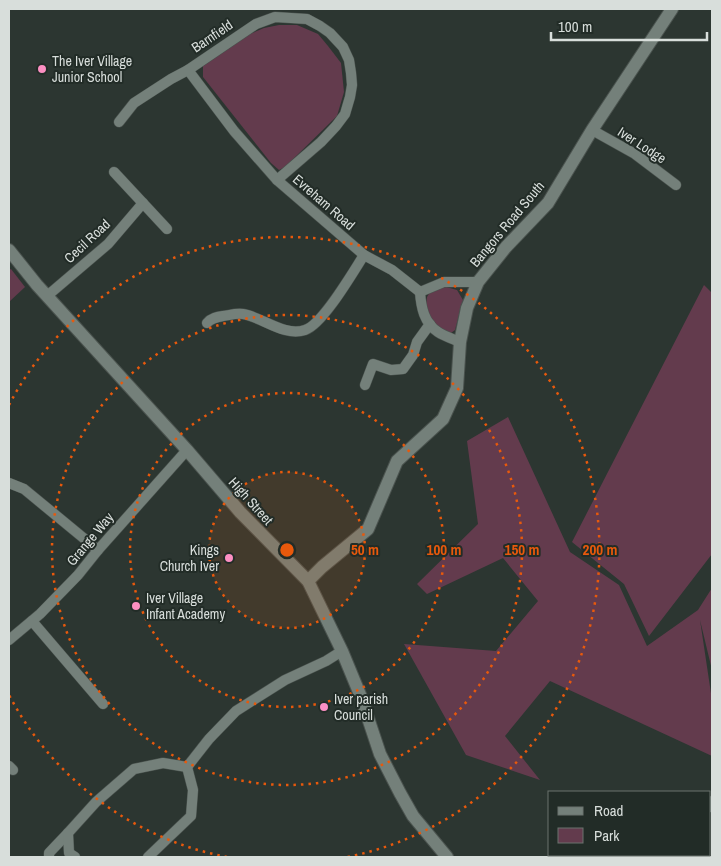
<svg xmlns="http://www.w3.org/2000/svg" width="721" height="866" font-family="'Archivo Narrow',sans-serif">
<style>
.green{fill:#633b4d}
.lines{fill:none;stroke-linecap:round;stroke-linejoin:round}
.street-casing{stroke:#4b534f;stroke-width:11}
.secondary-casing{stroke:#4b534f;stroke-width:14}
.street{stroke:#74807a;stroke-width:10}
.secondary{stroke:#74807a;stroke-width:12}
.ring{fill:none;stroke:#e8590c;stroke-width:2.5;stroke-dasharray:2.5 5}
.poi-dot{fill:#fc8fc2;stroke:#222c27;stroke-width:2}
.labels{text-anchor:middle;stroke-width:4;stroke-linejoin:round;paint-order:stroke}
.street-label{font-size:14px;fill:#d8dedb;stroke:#222c27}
.poi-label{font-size:14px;fill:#d8dedb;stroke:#222c27;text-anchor:start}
.centre{fill:#e8590c;stroke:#222c27;stroke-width:2.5}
.ring-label{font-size:15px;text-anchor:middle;font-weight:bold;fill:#e8590c;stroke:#222c27;stroke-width:4;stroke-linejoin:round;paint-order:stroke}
</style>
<rect width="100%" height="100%" fill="#2c3631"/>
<g class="green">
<path d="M 279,25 L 297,25 L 318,34 L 328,46 L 341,63 L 344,92 L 337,116 L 285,167 L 279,170 L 271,163 L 203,77 L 203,66 L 250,34 L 264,28 Z"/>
<path d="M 11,269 L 25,287 L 9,302 L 9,270 Z"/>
<path d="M 704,285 L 712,293 L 712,554 L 649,636 L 624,584 L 572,542 Z"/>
<path d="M 446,287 L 457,290 L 463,300 L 455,330 L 451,333 L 438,331 L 425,312 L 427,297 L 430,292 L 436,289 Z"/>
<path d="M 508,417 L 570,552 L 619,585 L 647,646 L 698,610 L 712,588 L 712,670 L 700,620 L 712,700 L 712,756 L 550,681 L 505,736 L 540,780 L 466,755 L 404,644 L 496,651 L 538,601 L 503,558 L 427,594 L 417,584 L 478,524 L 467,441 Z"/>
</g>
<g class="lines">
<g class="street-casing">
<g id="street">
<path d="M 188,70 L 234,131 L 277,180 L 364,255 L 392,270 L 420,292 L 444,282 L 478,282"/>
<path d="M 119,122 L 134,103 L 171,79 L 188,70 L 256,24 L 275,17 L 307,19 L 320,26 L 330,33 L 343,47 L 349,60 L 351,73 L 352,85 L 350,97 L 345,114 L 336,126 L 321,142 L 277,180"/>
<path d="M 592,130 L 635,154 L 676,185"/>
<path d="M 114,172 L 167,229"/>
<path d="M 420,292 C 421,307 424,323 438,332 C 444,336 453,339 460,342"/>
<path d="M 47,296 L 108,244 L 143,203"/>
<path d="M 207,323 C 211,318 217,317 223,316 C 230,315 236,313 243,314 C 262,317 284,337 305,330 C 323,324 353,272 364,255"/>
<path d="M 365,385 L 373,364 L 391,370 L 403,369 L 413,355 L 417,342 L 430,324"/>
<path d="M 9,483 L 24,489 L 98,550"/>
<path d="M 32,621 L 103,704"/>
<path d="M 9,640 L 40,614 L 78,575 L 98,550 L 187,450"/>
<path d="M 9,766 L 13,770"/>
<path d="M 187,767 L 209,739 L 236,711 L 285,680 L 326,661 L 342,651"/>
<path d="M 710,807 L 712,801"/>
<path d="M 49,857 L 49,853 L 68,833"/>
<path d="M 75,857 L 69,853 L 68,833 L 96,802 L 134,769 L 163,763 L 187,767"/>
<path d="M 148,857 L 191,816 L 193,790 L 187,767"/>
<path d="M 680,857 L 682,855"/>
</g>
</g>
<g class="secondary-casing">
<g id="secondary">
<path d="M 9,250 L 37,285 L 187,450 L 240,512 L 308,581 L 342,651 L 361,697 L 380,754 L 400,793 L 413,816 L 447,857"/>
<path d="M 308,581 L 322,567 L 368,529 L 397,461 L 443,419 L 457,388 L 460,342 L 467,308 L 478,282 L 506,247 L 548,203 L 592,130 L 672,9"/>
</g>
</g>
<use href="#street" class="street"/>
<use href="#secondary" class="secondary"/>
</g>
<circle cx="287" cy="550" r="78" fill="#e8590c" fill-opacity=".12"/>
<g class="ring">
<circle cx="287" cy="550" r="78"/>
<circle cx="287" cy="550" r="157"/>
<circle cx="287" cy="550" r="235"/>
<path d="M227 857A313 313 0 0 1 9 695M9 405A313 313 0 1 1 347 857"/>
</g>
<g class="poi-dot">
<circle cx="42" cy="69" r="5"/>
<circle cx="229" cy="558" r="5"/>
<circle cx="136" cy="606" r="5"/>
<circle cx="324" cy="707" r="5"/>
</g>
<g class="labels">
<g class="street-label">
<text transform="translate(212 36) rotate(-34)" y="5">Barnfield</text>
<text transform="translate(642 145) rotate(33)" y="5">Iver Lodge</text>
<text transform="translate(324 202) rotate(41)" y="5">Evreham Road</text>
<text transform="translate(507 224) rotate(-50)" y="5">Bangors Road South</text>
<text transform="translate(87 241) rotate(-43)" y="5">Cecil Road</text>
<text transform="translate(251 501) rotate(48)" y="5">High Street</text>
<text transform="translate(90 539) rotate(-50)" y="5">Grange Way</text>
</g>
<g class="poi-label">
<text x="52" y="66">The Iver Village<tspan x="52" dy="16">Junior School</tspan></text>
<text x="219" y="555" text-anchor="end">Kings<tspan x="219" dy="16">Church Iver</tspan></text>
<text x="146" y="603">Iver Village<tspan x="146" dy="16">Infant Academy</tspan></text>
<text x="334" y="704">Iver parish<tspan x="334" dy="16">Council</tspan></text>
</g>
</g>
<circle cx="287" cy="550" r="8" class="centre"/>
<g class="ring-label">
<text x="365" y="555">50 m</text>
<text x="444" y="555">100 m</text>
<text x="522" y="555">150 m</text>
<text x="600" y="555">200 m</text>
</g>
<rect width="721" height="866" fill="none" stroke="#d8dedb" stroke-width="20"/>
<rect x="548" y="791" width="162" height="65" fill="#222c27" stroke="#6b736f"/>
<rect x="558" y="807" width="25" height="8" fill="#74807a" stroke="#6b736f"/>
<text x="594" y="816" font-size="15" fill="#d8dedb">Road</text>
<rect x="558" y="828" width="25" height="15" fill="#633b4d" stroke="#6b736f"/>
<text x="594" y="841" font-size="15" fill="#d8dedb">Park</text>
<path d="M551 32v8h156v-8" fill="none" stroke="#d8dedb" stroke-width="2.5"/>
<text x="558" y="32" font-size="15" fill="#d8dedb" stroke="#222c27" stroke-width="4" paint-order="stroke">100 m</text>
</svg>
